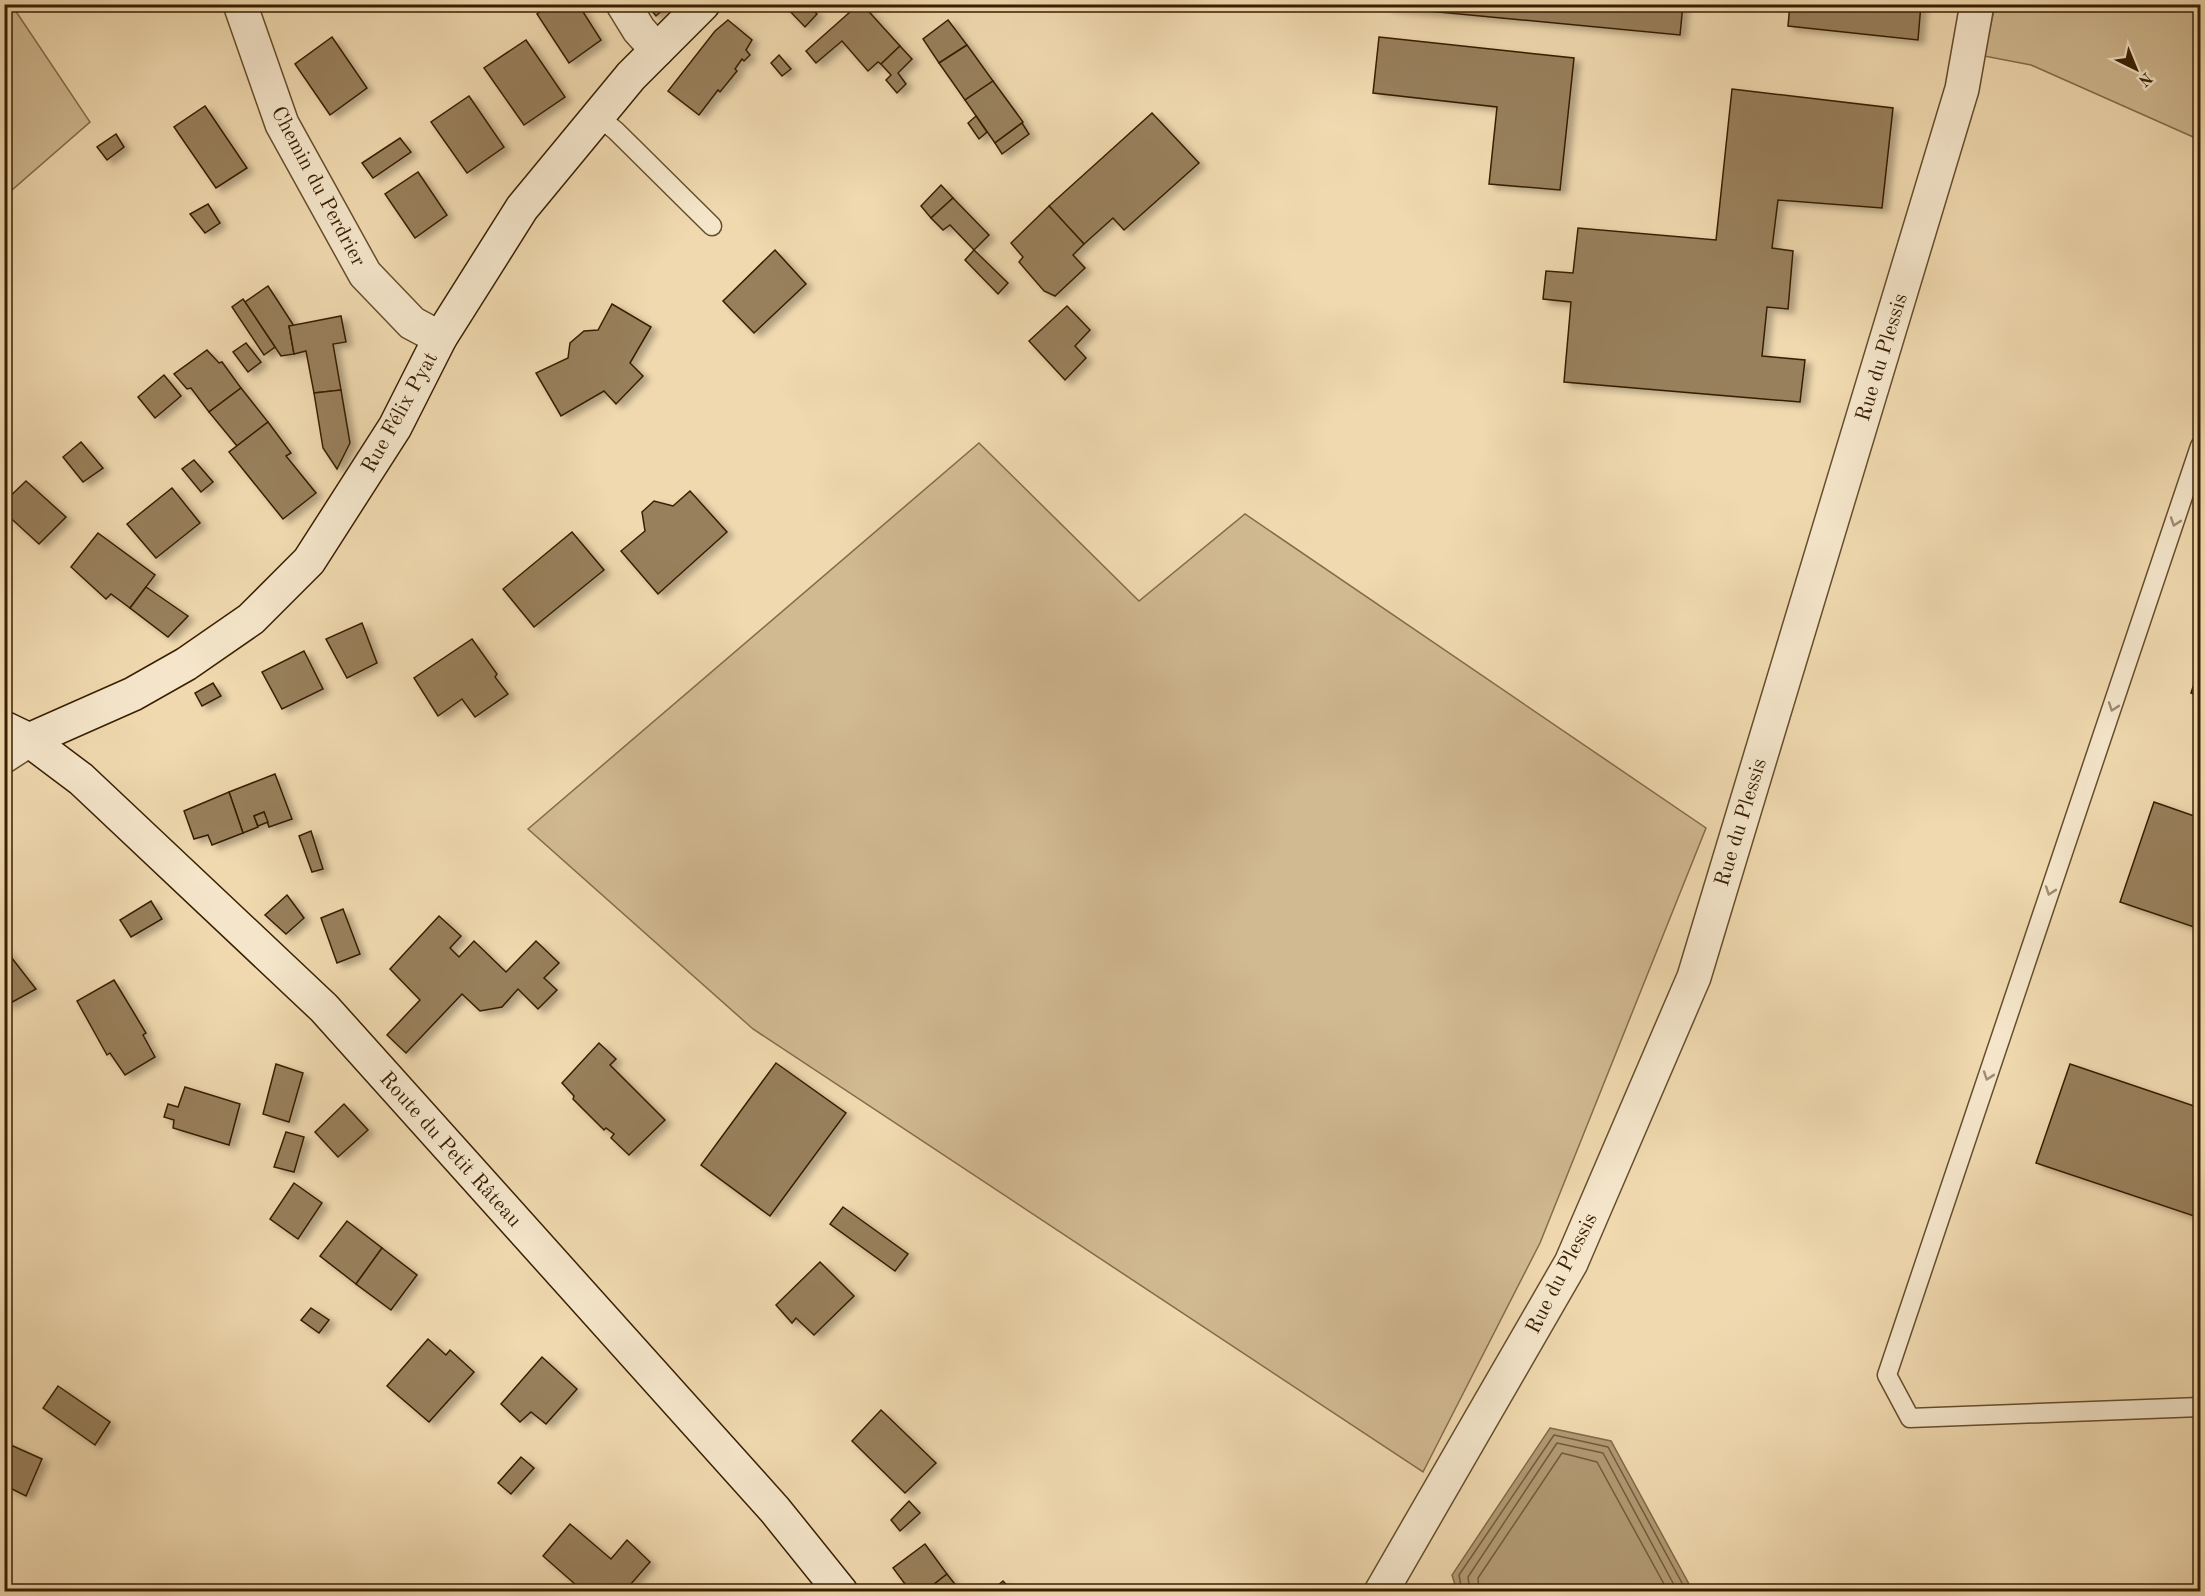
<svg xmlns="http://www.w3.org/2000/svg" width="2205" height="1596" font-family="'Old Standard TT',serif">
<style>
.green{fill:#d1b991;stroke:#846c49;stroke-width:1.5}
.water{fill:#b19a74;stroke:#816946;stroke-width:1.5}
.lines{fill:none;stroke-linecap:round;stroke-linejoin:round}
.shore{stroke:#745c3a;stroke-width:1.5}
.building{fill:#98805b;stroke:#381f01;stroke-width:1.5;filter:url(#shadow)}
.lane-casing{stroke:#664e2c;stroke-width:21}
.street-casing{stroke:#664e2c;stroke-width:36}
.secondary-casing{stroke:#381f01;stroke-width:36}
.lane{stroke:#f5e6cb;stroke-width:18}
.street{stroke:#f5e6cb;stroke-width:33}
.secondary{stroke:#f5e6cb;stroke-width:33}
.oneway{stroke:#a08c70}
.labels{text-anchor:middle;stroke-width:6;stroke-linejoin:round;paint-order:stroke}
.street-label{font-size:21px;fill:#381f01;stroke:#f5e6cb}
</style>
<defs>
<filter id="shadow"><feDropShadow dx="6" dy="4" stdDeviation="3" flood-color="#0004"/></filter>
</defs>
<rect width="100%" height="100%" fill="#f0d9af"/>
<filter id="stains"><feTurbulence type="fractalNoise" baseFrequency=".00333" numOctaves="4"/><feColorMatrix values="0 0 0 0 .2 0 0 0 0 .09 0 0 0 0 .02 0 0 0 .5 -.17"/></filter>
<radialGradient id="worn" r=".72"><stop offset=".6" stop-color="#630" stop-opacity="0"/><stop offset="1" stop-color="#630" stop-opacity=".3"/></radialGradient>
<g class="green">
<path d="M 11,4 L 90,122 L 5,196 L 4,5 Z"/>
<path d="M 1995,5 L 2200,5 L 2200,140 L 2031,65 L 1984,56 Z"/>
<path d="M 979,443 L 1139,601 L 1245,514 L 1706,828 L 1540,1243 L 1423,1472 L 753,1029 L 528,829 Z"/>
</g>
<path class="water" d="M 1550,1428 L 1611,1441 L 1689,1584 L 1685,1591 L 1457,1591 L 1452,1575 Z"/>
<g class="lines">
<g class="shore">
<path d="M 1462,1592 L 1459,1575 L 1554,1435 L 1608,1447 L 1682,1583 L 1680,1592"/>
<path d="M 1470,1592 L 1468,1577 L 1557,1443 L 1603,1453 L 1673,1583 L 1673,1592"/>
<path d="M 1479,1592 L 1478,1578 L 1562,1453 L 1597,1462 L 1664,1584 L 1664,1592"/>
</g>
</g>
<g class="building">
<path d="M 551,4 L 578,4 L 601,40 L 569,63 L 537,14 Z"/>
<path d="M 646,4 L 669,4 L 656,16 Z"/>
<path d="M 783,4 L 807,4 L 817,14 L 805,27 Z"/>
<path d="M 859,4 L 862,4 L 900,46 L 881,64 L 878,62 L 868,71 L 842,41 L 816,63 L 806,51 Z"/>
<path d="M 1386,4 L 1683,4 L 1680,35 L 1386,7 Z"/>
<path d="M 1790,4 L 1921,4 L 1918,40 L 1788,26 Z"/>
<path d="M 728,20 L 752,40 L 746,50 L 750,55 L 744,61 L 742,59 L 735,69 L 737,71 L 720,92 L 718,90 L 699,115 L 668,91 L 715,31 Z"/>
<path d="M 948,20 L 967,45 L 939,63 L 923,39 Z"/>
<path d="M 332,37 L 367,88 L 330,115 L 295,64 Z"/>
<path d="M 1379,37 L 1574,58 L 1560,190 L 1489,184 L 1497,107 L 1373,93 Z"/>
<path d="M 526,40 L 565,97 L 524,125 L 484,68 Z"/>
<path d="M 967,45 L 993,81 L 965,100 L 939,63 Z"/>
<path d="M 900,46 L 912,59 L 898,73 L 906,84 L 897,93 L 886,80 L 891,75 L 881,64 Z"/>
<path d="M 779,55 L 791,69 L 782,76 L 771,63 Z"/>
<path d="M 993,81 L 1023,122 L 995,143 L 965,100 Z"/>
<path d="M 1732,89 L 1893,108 L 1882,208 L 1778,200 L 1772,248 L 1793,251 L 1788,309 L 1767,307 L 1762,356 L 1805,360 L 1800,402 L 1564,382 L 1571,302 L 1543,299 L 1546,271 L 1573,273 L 1578,228 L 1716,240 Z"/>
<path d="M 469,96 L 504,147 L 467,173 L 431,122 Z"/>
<path d="M 205,106 L 247,168 L 216,188 L 174,127 Z"/>
<path d="M 1152,113 L 1199,163 L 1124,230 L 1113,218 L 1084,244 L 1049,206 Z"/>
<path d="M 976,116 L 987,132 L 979,139 L 968,123 Z"/>
<path d="M 1022,123 L 1029,134 L 1002,154 L 995,143 Z"/>
<path d="M 116,134 L 124,147 L 107,160 L 97,147 Z"/>
<path d="M 400,138 L 411,152 L 373,178 L 362,163 Z"/>
<path d="M 418,172 L 447,215 L 415,238 L 385,194 Z"/>
<path d="M 941,185 L 953,198 L 931,218 L 921,206 Z"/>
<path d="M 953,198 L 989,235 L 974,250 L 950,225 L 943,230 L 931,218 Z"/>
<path d="M 208,204 L 220,223 L 205,233 L 190,214 Z"/>
<path d="M 1049,206 L 1084,244 L 1073,255 L 1085,268 L 1055,296 L 1044,291 L 1019,262 L 1023,257 L 1011,243 Z"/>
<path d="M 775,250 L 806,284 L 754,333 L 723,301 Z"/>
<path d="M 974,250 L 1008,283 L 998,294 L 965,260 Z"/>
<path d="M 268,286 L 294,326 L 289,326 L 294,354 L 281,356 L 245,302 Z"/>
<path d="M 243,299 L 275,347 L 264,355 L 232,307 Z"/>
<path d="M 612,304 L 651,327 L 630,363 L 643,376 L 616,404 L 604,391 L 561,416 L 536,373 L 568,358 L 570,343 L 584,331 L 598,330 Z"/>
<path d="M 1067,306 L 1090,330 L 1075,346 L 1086,358 L 1065,380 L 1029,341 Z"/>
<path d="M 341,316 L 346,342 L 333,344 L 341,390 L 314,393 L 306,351 L 294,354 L 289,326 Z"/>
<path d="M 246,343 L 261,362 L 248,372 L 233,352 Z"/>
<path d="M 207,350 L 219,363 L 222,362 L 241,388 L 209,412 L 191,388 L 187,389 L 174,374 Z"/>
<path d="M 164,375 L 181,396 L 155,418 L 138,397 Z"/>
<path d="M 241,388 L 268,422 L 237,446 L 209,412 Z"/>
<path d="M 341,390 L 350,443 L 337,469 L 323,448 L 314,393 Z"/>
<path d="M 268,422 L 291,453 L 286,456 L 316,493 L 283,519 L 229,452 Z"/>
<path d="M 81,442 L 103,468 L 83,482 L 63,457 Z"/>
<path d="M 194,460 L 213,482 L 201,492 L 182,469 Z"/>
<path d="M 26,481 L 66,517 L 39,544 L 4,512 L 4,502 Z"/>
<path d="M 172,488 L 200,523 L 156,558 L 127,524 Z"/>
<path d="M 690,491 L 727,532 L 658,594 L 621,551 L 645,531 L 642,512 L 654,501 L 673,506 Z"/>
<path d="M 572,532 L 604,570 L 534,627 L 503,589 Z"/>
<path d="M 98,533 L 155,575 L 130,608 L 111,594 L 106,599 L 71,567 Z"/>
<path d="M 146,587 L 188,616 L 168,637 L 130,608 Z"/>
<path d="M 362,623 L 377,663 L 347,678 L 326,639 Z"/>
<path d="M 472,639 L 497,674 L 495,677 L 508,694 L 475,717 L 462,699 L 438,716 L 414,678 Z"/>
<path d="M 304,651 L 323,689 L 282,709 L 262,672 Z"/>
<path d="M 2200,666 L 2200,696 L 2191,693 Z"/>
<path d="M 213,683 L 221,696 L 202,706 L 195,693 Z"/>
<path d="M 275,774 L 292,819 L 269,827 L 264,812 L 254,816 L 258,827 L 243,833 L 229,792 Z"/>
<path d="M 229,792 L 243,833 L 212,845 L 208,835 L 194,839 L 184,811 Z"/>
<path d="M 2154,802 L 2200,818 L 2200,929 L 2120,902 Z"/>
<path d="M 264,812 L 268,822 L 258,826 L 254,816 Z"/>
<path d="M 311,831 L 323,869 L 312,872 L 299,836 Z"/>
<path d="M 287,895 L 304,918 L 286,934 L 265,915 Z"/>
<path d="M 151,901 L 162,919 L 131,937 L 120,920 Z"/>
<path d="M 343,909 L 360,954 L 337,963 L 321,918 Z"/>
<path d="M 439,916 L 461,936 L 450,948 L 459,957 L 474,941 L 506,972 L 536,941 L 559,963 L 544,978 L 557,990 L 538,1009 L 518,989 L 502,1007 L 480,1011 L 462,994 L 406,1053 L 387,1035 L 420,1000 L 390,969 Z"/>
<path d="M 4,948 L 36,989 L 7,1005 L 4,1001 Z"/>
<path d="M 114,980 L 146,1033 L 143,1035 L 155,1057 L 125,1075 L 110,1053 L 107,1055 L 77,1001 Z"/>
<path d="M 599,1043 L 616,1059 L 610,1065 L 665,1120 L 629,1155 L 611,1138 L 614,1134 L 606,1128 L 604,1130 L 573,1099 L 574,1096 L 562,1083 Z"/>
<path d="M 776,1063 L 846,1113 L 770,1216 L 701,1165 Z"/>
<path d="M 276,1064 L 303,1073 L 289,1122 L 263,1114 Z"/>
<path d="M 2070,1064 L 2200,1108 L 2200,1218 L 2036,1163 Z"/>
<path d="M 185,1087 L 240,1104 L 229,1145 L 173,1128 L 174,1120 L 164,1117 L 168,1104 L 178,1107 Z"/>
<path d="M 344,1104 L 368,1130 L 338,1157 L 315,1132 Z"/>
<path d="M 286,1132 L 304,1137 L 294,1172 L 274,1167 Z"/>
<path d="M 294,1183 L 322,1203 L 298,1239 L 270,1219 Z"/>
<path d="M 843,1207 L 908,1254 L 895,1271 L 830,1224 Z"/>
<path d="M 347,1221 L 382,1248 L 356,1284 L 320,1256 Z"/>
<path d="M 382,1248 L 417,1275 L 391,1310 L 356,1284 Z"/>
<path d="M 820,1262 L 854,1296 L 814,1335 L 796,1318 L 792,1323 L 776,1305 Z"/>
<path d="M 311,1308 L 329,1320 L 319,1333 L 301,1320 Z"/>
<path d="M 428,1339 L 446,1355 L 450,1350 L 474,1372 L 429,1422 L 387,1386 Z"/>
<path d="M 542,1357 L 577,1389 L 546,1424 L 531,1412 L 520,1422 L 501,1404 Z"/>
<path d="M 58,1386 L 110,1422 L 95,1445 L 43,1408 Z"/>
<path d="M 881,1410 L 936,1463 L 905,1493 L 852,1441 Z"/>
<path d="M 4,1442 L 42,1459 L 26,1496 L 4,1485 Z"/>
<path d="M 521,1457 L 534,1468 L 511,1494 L 498,1483 Z"/>
<path d="M 909,1501 L 920,1513 L 900,1531 L 891,1520 Z"/>
<path d="M 570,1524 L 611,1559 L 627,1540 L 650,1562 L 624,1592 L 584,1592 L 543,1556 Z"/>
<path d="M 925,1544 L 947,1574 L 924,1592 L 911,1592 L 893,1568 Z"/>
<path d="M 947,1574 L 961,1592 L 924,1592 Z"/>
<path d="M 1003,1581 L 1013,1592 L 990,1592 Z"/>
</g>
<g class="lines">
<g class="lane-casing">
<g id="lane">
<path d="M 598,116 L 616,131 L 712,226"/>
<path d="M 2200,446 L 1887,1375 L 1910,1418 L 2200,1407"/>
</g>
</g>
<g class="street-casing">
<g id="street">
<path d="M 240,4 L 282,124 L 365,274 L 412,323 L 440,338"/>
<path d="M 623,4 L 639,30 L 657,50"/>
<path d="M 4,756 L 29,740"/>
<path d="M 1381,1592 L 1571,1263 L 1694,977 L 1962,89 L 1977,4"/>
</g>
</g>
<g class="secondary-casing">
<g id="secondary">
<path d="M 4,728 L 29,740 L 81,779 L 324,1008 L 775,1510 L 841,1592"/>
<path d="M 29,740 L 133,694 L 186,664 L 251,619 L 309,561 L 395,427 L 440,338 L 522,208 L 631,76 L 703,4"/>
</g>
</g>
<use href="#lane" class="lane"/>
<use href="#street" class="street"/>
<use href="#secondary" class="secondary"/>
</g>
<defs><path id="oneway-chevron" d="M-2-3.5L2.5 0L-2 3.5" fill="none" stroke-width="1.6" stroke-linecap="round" stroke-linejoin="round" transform="scale(1.5)"/></defs>
<g class="oneway">
<use href="#oneway-chevron" transform="translate(2175 522) rotate(109)"/>
<use href="#oneway-chevron" transform="translate(2113 707) rotate(109)"/>
<use href="#oneway-chevron" transform="translate(2050 891) rotate(109)"/>
<use href="#oneway-chevron" transform="translate(1988 1076) rotate(109)"/>
</g>
<g class="labels">
<g class="street-label">
<text transform="translate(319 186) rotate(62)" y="7">Chemin du Perdrier</text>
<text transform="translate(1881 357) rotate(-73)" y="7">Rue du Plessis</text>
<text transform="translate(399 412) rotate(-61)" y="7">Rue Félix Pyat</text>
<text transform="translate(1740 822) rotate(-73)" y="7">Rue du Plessis</text>
<text transform="translate(451 1149) rotate(48)" y="7">Route du Petit Râteau</text>
<text transform="translate(1561 1273) rotate(-63)" y="7">Rue du Plessis</text>
</g>
</g>
<rect width="2205" height="1596" fill="none" stroke="#f0d9af" stroke-width="24"/>
<rect x="6" y="6" width="2193" height="1584" fill="none" stroke="#381f01" stroke-width="3"/>
<rect x="12" y="12" width="2181" height="1572" fill="none" stroke="#381f01" stroke-width="1.5"/>
<g transform="translate(2136 69) rotate(137)" stroke="#f5e6cb" stroke-width="4.5" paint-order="stroke">
<path d="M0-4.5L10 22L0 15L-10 22Z" fill="#381f01"/>
<text y="-9" font-size="16" font-weight="bold" text-anchor="middle" fill="#381f01">N</text>
</g>
<rect width="100%" height="100%" filter="url(#stains)"/>
<rect width="100%" height="100%" fill="url(#worn)"/>
</svg>
